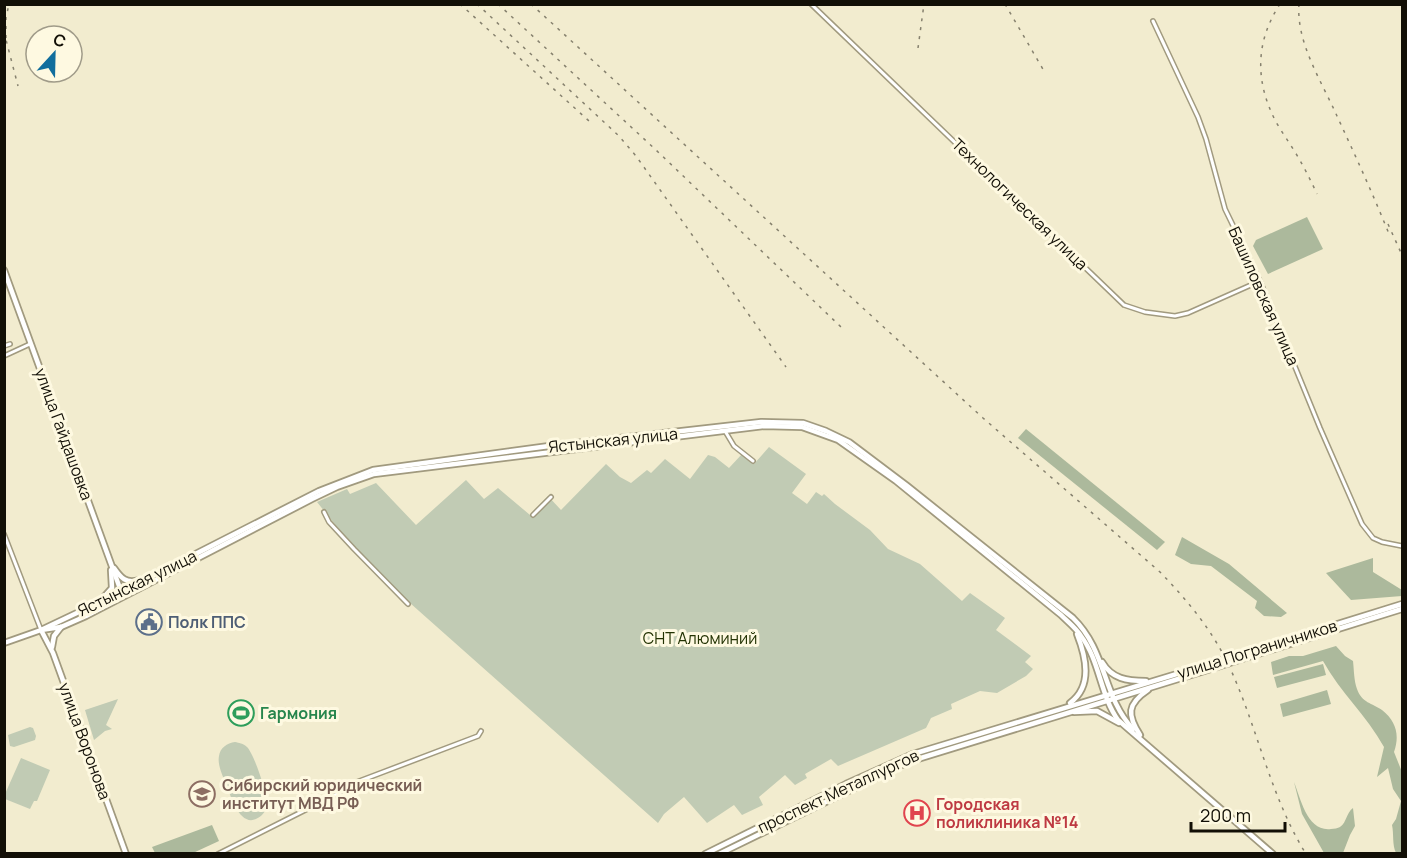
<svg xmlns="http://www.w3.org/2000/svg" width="1407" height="858" font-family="Manrope,sans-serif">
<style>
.green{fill:#c1cbb4}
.forest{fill:#acb99c}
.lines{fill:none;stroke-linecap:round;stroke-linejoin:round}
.minor-casing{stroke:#a19a7f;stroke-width:6}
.major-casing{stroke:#a19a7f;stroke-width:8}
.minor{stroke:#fff;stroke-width:3}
.major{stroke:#fff;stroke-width:4.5}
.rail{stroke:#86816e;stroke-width:1.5;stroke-dasharray:3 6;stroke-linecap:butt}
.major-bridge-casing{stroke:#a19a7f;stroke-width:8;stroke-linecap:butt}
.major-bridge{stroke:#fff;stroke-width:4.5}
.labels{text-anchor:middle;stroke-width:6;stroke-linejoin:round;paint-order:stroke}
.street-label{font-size:16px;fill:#120f06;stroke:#fef9e1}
.service-label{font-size:16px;font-weight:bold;fill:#4e5e75;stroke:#fef9e1;text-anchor:start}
.park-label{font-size:16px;fill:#233303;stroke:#fef9e1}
.leisure-label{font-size:16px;font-weight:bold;fill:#27864d;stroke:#fef9e1;text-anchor:start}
.education-label{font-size:16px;font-weight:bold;fill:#785e54;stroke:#fef9e1;text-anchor:start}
.health-label{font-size:16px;font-weight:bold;fill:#be3a42;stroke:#fef9e1;text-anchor:start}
</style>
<rect width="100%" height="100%" fill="#f2eccf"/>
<g class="green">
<path d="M 769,447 L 806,474 L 792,493 L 807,504 L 816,492 L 822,496 L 824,494 L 835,504 L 870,530 L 888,549 L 920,564 L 962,601 L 970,593 L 1005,618 L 996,630 L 1031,656 L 1025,662 L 1033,669 L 1026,676 L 997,693 L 980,691 L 951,704 L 952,709 L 931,718 L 926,728 L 838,766 L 831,759 L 805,774 L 807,778 L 795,785 L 785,775 L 759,797 L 763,805 L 742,815 L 734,805 L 707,823 L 684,797 L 664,814 L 658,823 L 410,603 L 349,542 L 317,502 L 347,489 L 350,494 L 376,483 L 416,525 L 466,480 L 484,499 L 498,488 L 530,515 L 548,496 L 561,510 L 606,464 L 620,477 L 631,483 L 647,470 L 651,473 L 665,459 L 690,479 L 708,455 L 715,457 L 729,468 L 742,454 L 754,464 Z"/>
<path d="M 118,699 L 106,725 L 112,729 L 105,731 L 94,740 L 85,710 Z"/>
<path d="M 30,727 L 33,728 L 36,736 L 35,740 L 14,747 L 10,746 L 8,735 Z"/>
<path d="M 235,742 C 239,743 243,743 247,747 C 254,754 267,793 267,803 C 267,808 265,812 262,815 C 242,833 232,799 227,787 C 224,778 217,766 219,756 C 220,748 227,743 235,742 Z"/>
<path d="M 21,758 L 50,770 L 37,801 L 34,801 L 30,809 L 5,799 L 5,794 Z"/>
</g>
<g class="forest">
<path d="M 1307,217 L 1323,249 L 1268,274 L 1253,246 L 1256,240 Z"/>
<path d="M 1026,429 L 1165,542 L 1157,550 L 1018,438 Z"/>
<path d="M 1182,537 L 1229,564 L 1287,613 L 1281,617 L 1264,616 L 1255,608 L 1257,601 L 1211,566 L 1191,564 L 1175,555 Z"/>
<path d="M 1373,558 L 1373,572 L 1402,590 L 1402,596 L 1351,600 L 1326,573 Z"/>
<path d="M 1336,646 L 1345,656 L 1353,661 C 1354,670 1354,681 1357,689 C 1362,703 1372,703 1382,710 C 1396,721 1400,735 1394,752 L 1402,772 L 1402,853 L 1396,853 C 1392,845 1394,834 1392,825 L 1396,819 L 1401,801 L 1393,789 L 1388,768 L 1377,777 L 1384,747 C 1367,716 1340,692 1323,661 L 1273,675 L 1271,662 L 1289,656 L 1303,656 Z"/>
<path d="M 1323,664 L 1326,675 L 1277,688 L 1274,677 Z"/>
<path d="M 1327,690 L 1331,704 L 1283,717 L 1280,704 Z"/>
<path d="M 1294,782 C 1301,799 1307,832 1331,829 C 1334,829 1338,828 1340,827 C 1347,822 1346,813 1353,808 L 1355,826 L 1350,835 L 1343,853 L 1324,853 L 1302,814 Z"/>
<path d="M 212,825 L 219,841 L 193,853 L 155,853 L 152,847 Z"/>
</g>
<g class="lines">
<g class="minor-casing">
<g id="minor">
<path d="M 811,4 L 1124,305 L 1145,312 L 1175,316 L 1188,313 L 1260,281"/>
<path d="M 1153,21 L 1198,117 L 1206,139 L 1225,209 L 1260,281 L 1320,428 L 1362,524 L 1373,538 L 1382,542 L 1402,546"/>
<path d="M 4,346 L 10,344"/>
<path d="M 4,356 L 30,344"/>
<path d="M 725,431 L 734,446 L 753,461"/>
<path d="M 324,512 L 329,522 L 354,549 L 408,604"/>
<path d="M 533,515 L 551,497"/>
<path d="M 4,534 L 41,630"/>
<path d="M 218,854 L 347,789 L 349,785 L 478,736 L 481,731"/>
</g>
</g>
<g class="major-casing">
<g id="major">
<path d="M 4,270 L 122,594"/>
<path d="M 114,568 C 121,578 126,584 139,580"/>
<path d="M 104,597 L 112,588 L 111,570"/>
<path d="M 41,630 L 61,627 L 86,616 L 312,499 L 337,487 L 374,474 L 764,426 L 802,427 L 838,440 L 896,481 L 1061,615 C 1068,622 1076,628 1081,636 C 1100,661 1100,695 1118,720 L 1273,854"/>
<path d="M 41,630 L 53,653 L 126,854"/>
<path d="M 4,643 L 41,630 L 121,592 L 319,491 L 373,470 L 549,446 L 761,422 L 803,423 L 826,431 L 849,442 L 906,485 L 1073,618 C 1107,651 1102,696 1133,729"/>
<path d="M 52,647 L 54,636 L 61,627"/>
<path d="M 1241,654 L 1402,604"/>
<path d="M 1242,659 L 1402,609"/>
<path d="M 1102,662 C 1112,679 1127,681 1146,681"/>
<path d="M 1070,703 C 1093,686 1086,657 1077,634"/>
<path d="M 1074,712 L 1097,711 L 1119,723"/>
<path d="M 1140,735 C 1127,715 1127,704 1148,690"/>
<path d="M 705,854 L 846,784 L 913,754 L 1213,663"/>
<path d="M 719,854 L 908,762 L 1214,668"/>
</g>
</g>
<use href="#minor" class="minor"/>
<use href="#major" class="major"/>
<g class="rail">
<path d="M 460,4 L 589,121"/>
<path d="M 477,4 L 619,136 L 636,156 L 786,367"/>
<path d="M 498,4 L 656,150 L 841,327"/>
<path d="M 531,4 L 983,418 L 1160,572 C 1188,601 1213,631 1230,668 C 1258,729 1270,796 1306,854"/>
<path d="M 1005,4 L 1044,71"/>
<path d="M 1280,4 C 1255,42 1255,82 1276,122 C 1283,134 1291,145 1298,157 C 1305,169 1311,181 1317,194"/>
<path d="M 1299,4 C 1296,43 1322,82 1337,116 C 1355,155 1373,194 1389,234"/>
<path d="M 4,32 L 18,86"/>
<path d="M 6,38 L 6,18 L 9,4"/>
<path d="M 918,48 L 924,4"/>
<path d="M 1388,224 L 1402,255"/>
</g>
<g class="major-bridge-casing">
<g id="major-bridge">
<path d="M 1213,663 L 1241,654"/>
<path d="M 1214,668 L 1242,659"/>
</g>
</g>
<use href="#major-bridge" class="major-bridge"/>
</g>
<defs>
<g id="civic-ring" transform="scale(1.35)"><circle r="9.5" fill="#fef9e1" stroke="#5c6f8a" stroke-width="1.5"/><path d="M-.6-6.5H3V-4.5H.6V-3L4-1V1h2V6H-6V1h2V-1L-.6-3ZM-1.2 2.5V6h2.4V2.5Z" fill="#5c6f8a"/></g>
<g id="stadium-ring" transform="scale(1.35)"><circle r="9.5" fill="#fef9e1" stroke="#2e9e5b" stroke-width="1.5"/><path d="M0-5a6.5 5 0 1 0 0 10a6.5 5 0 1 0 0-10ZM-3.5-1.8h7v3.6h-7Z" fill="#2e9e5b"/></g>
<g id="university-ring" transform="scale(1.35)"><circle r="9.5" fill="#fef9e1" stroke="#8d6e63" stroke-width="1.5"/><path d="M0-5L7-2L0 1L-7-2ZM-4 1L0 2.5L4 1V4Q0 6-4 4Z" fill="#8d6e63"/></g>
<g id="hospital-ring" transform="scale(1.35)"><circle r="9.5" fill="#fef9e1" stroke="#e0444e" stroke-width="1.5"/><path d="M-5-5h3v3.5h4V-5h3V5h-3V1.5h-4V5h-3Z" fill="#e0444e"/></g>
</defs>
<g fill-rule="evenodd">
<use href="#civic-ring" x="149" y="622"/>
<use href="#stadium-ring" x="241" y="713"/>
<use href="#university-ring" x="202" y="794"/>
<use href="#hospital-ring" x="917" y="813"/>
</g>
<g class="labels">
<g class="street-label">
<text transform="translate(1020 204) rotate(44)" y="6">Технологическая улица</text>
<text transform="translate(1264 296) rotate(66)" y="6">Башиловская улица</text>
<text transform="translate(64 434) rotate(70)" y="6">улица Гайдашовка</text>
<text transform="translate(613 440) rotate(-6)" y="6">Ястынская улица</text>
<text transform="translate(137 583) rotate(-26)" y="6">Ястынская улица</text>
<text transform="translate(1257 649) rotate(-17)" y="6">улица Пограничников</text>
<text transform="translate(85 741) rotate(70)" y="6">улица Воронова</text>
<text transform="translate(838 791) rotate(-25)" y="6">проспект Металлургов</text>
</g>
<g class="service-label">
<text x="168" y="628">Полк ППС</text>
</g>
<g class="park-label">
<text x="700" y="644">СНТ Алюминий</text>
</g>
<g class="leisure-label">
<text x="260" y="719">Гармония</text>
</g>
<g class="education-label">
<text x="222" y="791">Сибирский юридический<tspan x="222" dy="18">институт МВД РФ</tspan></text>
</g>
<g class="health-label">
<text x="936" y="810">Городская<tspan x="936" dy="18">поликлиника №14</tspan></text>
</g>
</g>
<rect width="1407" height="858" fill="none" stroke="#120f06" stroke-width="12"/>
<g transform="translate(54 54) rotate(22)"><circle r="28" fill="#fef9e1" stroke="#a09b89" stroke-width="1.5"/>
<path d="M0-4.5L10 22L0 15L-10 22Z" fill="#116e9d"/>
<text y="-9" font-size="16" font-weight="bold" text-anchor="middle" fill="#120f06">С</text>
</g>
<path d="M1191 822v9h94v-9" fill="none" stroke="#120f06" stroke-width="3"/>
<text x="1200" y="822" font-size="18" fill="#120f06" stroke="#fef9e1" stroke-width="4.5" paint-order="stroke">200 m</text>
</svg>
